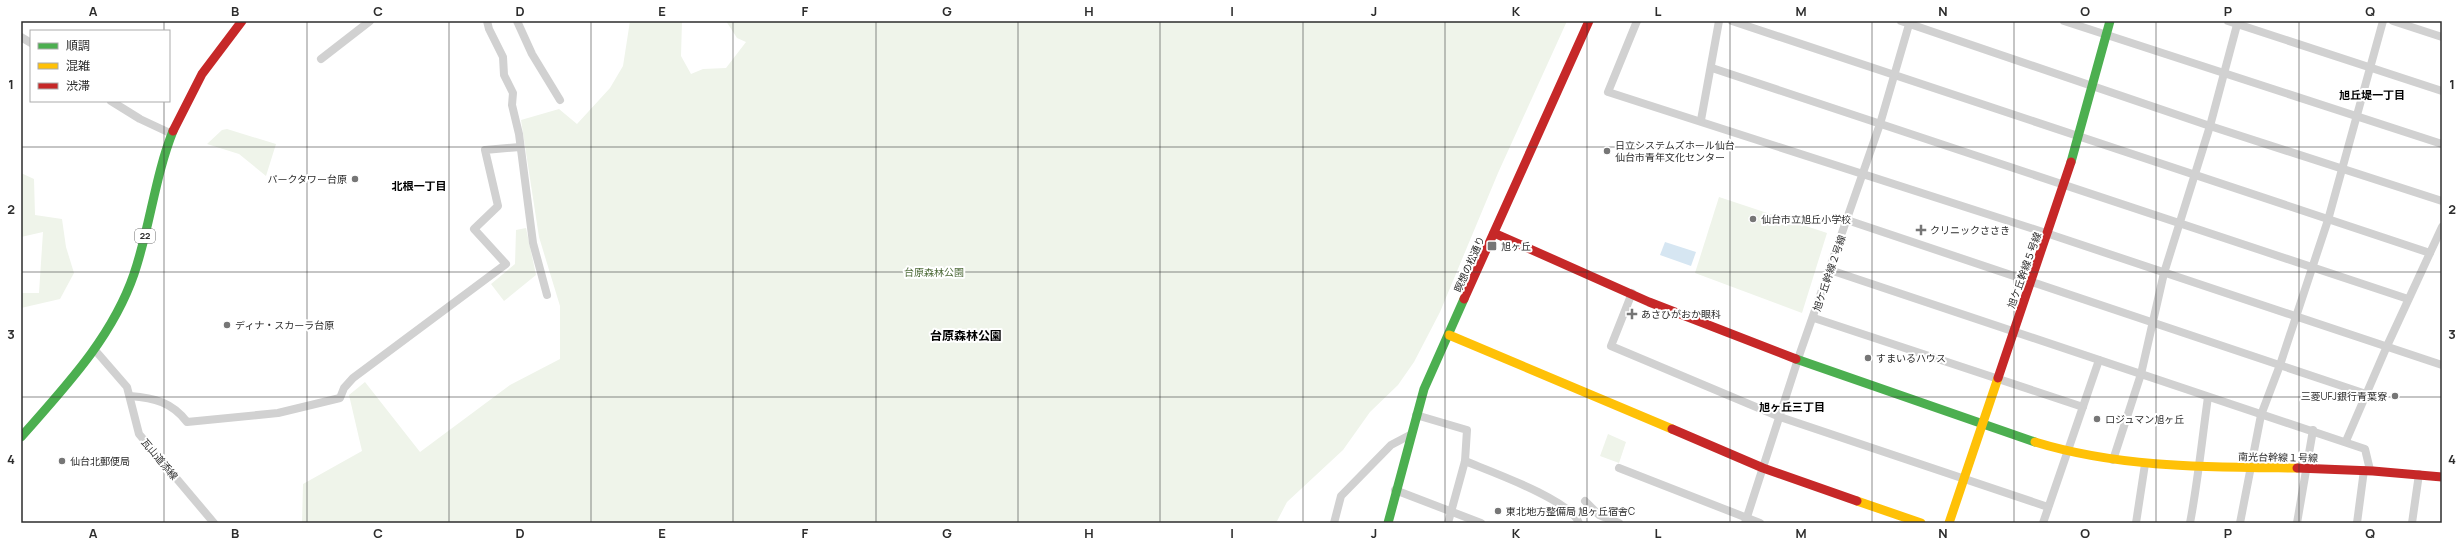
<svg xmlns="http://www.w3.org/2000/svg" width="2463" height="544" font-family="Manrope,'Noto Sans JP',sans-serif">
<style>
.green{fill:#eff4ea}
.water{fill:#d6e6f2}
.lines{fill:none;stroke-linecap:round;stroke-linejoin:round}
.street{stroke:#d1d1d1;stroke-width:8}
.fast{stroke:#4caf50;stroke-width:9}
.slow{stroke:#ffc107;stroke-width:9}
.jam{stroke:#c62828;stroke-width:9}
.grid{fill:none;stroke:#2c2c2c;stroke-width:1;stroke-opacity:0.55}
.poi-dot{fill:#767676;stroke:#fff;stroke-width:1.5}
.labels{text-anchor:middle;stroke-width:4;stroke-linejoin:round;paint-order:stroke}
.shield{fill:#fff;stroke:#6b6b6b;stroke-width:1}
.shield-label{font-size:9px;font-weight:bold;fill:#2c2c2c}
.poi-label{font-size:10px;fill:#2c2c2c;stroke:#fff;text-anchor:start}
.street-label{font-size:10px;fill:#2c2c2c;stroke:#fff}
.park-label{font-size:10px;fill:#4d6a38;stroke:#fff}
.neighbourhood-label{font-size:11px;font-weight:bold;fill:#000;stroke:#fff}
.quarter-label{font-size:12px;font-weight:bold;fill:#000;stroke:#fff}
.neatline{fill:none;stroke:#2c2c2c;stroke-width:1.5}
.grid-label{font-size:13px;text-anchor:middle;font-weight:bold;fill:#2c2c2c}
</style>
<rect width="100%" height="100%" fill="#fff"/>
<g class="green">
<path d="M 630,21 L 682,21 L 681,56 L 691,74 L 703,69 L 726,68 L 746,42 L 737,38 L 726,21 L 1567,21 L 1498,173 L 1440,312 L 1414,362 L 1398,385 L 1370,412 L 1343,450 L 1287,502 L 1276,523 L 302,523 L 303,484 L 362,451 L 349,395 L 365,382 L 420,452 L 510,385 L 560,359 L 560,306 L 539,237 L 521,120 L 559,109 L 577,124 L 610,88 L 623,66 Z"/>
<path d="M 227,129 L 276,144 L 266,176 L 239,154 L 207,144 L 222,130 Z"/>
<path d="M 21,173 L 34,179 L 35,215 L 62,219 L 66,247 L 74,273 L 60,299 L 21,308 L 21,293 L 39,293 L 43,232 L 21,237 Z"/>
<path d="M 1719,197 L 1827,233 L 1802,313 L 1695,273 Z"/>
<path d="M 526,228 L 536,275 L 504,301 L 491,284 L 515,264 L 516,230 Z"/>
<path d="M 1608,434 L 1626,442 L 1619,463 L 1600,456 Z"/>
</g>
<path class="water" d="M 1665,242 L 1696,252 L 1691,266 L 1660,255 Z"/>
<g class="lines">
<g class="street">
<path d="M 487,21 L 489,29 L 503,57 L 504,75 L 513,93 L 512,105 L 519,134 L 533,243 L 547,295"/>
<path d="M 517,21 L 532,54 L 560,100"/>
<path d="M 1637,21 L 1608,92 L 2049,234 L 2442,365"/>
<path d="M 1732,21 L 2430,253"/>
<path d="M 1901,21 L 2210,126 L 2442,201"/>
<path d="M 2064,21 L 2442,144"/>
<path d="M 2228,21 L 2442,91"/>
<path d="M 2393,21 L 2442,37"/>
<path d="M 21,37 L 31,43"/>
<path d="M 321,59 L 370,21"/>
<path d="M 1712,68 L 2408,299"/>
<path d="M 111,101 L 140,119 L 172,134"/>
<path d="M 1701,120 L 1719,21"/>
<path d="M 1847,220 L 2366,394"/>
<path d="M 1830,270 L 2365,449 L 2370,470"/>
<path d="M 1632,293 L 1611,346 L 1780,417 L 2048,507"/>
<path d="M 1814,318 L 2083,407"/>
<path d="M 94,349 L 127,387 L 139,434 L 214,523"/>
<path d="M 130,396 C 154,398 172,402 187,422 L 278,413 L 340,398 L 344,388 L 353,378 L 506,264 L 474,229 L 498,206 L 485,150 L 520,147"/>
<path d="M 1416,415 L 1467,430 L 1465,461 L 1448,523"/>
<path d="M 2346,441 L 2387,346 L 2442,227"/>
<path d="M 2113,460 L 2141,374 L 2164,273 L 2210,126 L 2238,21"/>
<path d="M 1465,461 C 1489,471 1571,500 1579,523"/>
<path d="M 1619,468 L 1760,523"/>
<path d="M 1395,490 L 1481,523"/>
<path d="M 1585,501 L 1599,515 L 1619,523"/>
<path d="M 1334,523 L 1341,496 L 1391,445 L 1410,435"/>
<path d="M 1745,523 L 1800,353 L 1880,124 L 1910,21"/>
<path d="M 2043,523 L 2099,360"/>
<path d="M 2136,523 L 2145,464"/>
<path d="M 2190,523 C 2198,481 2202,439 2208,397"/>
<path d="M 2240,523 L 2261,415 L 2280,365 L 2328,220 L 2383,21"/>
<path d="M 2297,523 L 2313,430"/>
<path d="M 2357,523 L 2364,470"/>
<path d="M 2412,523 L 2419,474"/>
</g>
<g class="fast">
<path d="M 2071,162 L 2110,21"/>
<path d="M 1796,359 L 2035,442"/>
<path d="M 21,437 C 65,387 112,338 134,274 C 150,227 155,176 173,131"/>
<path d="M 1388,523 L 1424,389 L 1464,299"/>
</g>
<g class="slow">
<path d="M 1449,335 L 1672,429"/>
<path d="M 2035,442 C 2120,468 2208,467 2297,468"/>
<path d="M 1857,501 L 1921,523"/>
<path d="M 1949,523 L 1998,378"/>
</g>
<g class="jam">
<path d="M 173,131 L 202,74 L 242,21"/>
<path d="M 1494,233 L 1649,302 L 1796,359"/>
<path d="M 1464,299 L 1589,21"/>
<path d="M 1998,378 L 2071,162"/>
<path d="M 1672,429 L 1763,468 L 1857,501"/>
<path d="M 2297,468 L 2373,471 L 2442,477"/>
</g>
</g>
<path class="grid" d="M 164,21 L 164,31M 307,21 L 307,523M 449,21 L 449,523M 591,21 L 591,523M 733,21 L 733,523M 876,21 L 876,523M 1018,21 L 1018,523M 1160,21 L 1160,523M 1303,21 L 1303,523M 1445,21 L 1445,523M 1587,21 L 1587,523M 1730,21 L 1730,523M 1872,21 L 1872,523M 2014,21 L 2014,523M 2156,21 L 2156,523M 2299,21 L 2299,523M 164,101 L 164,523M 21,147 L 2442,147M 21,272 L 2442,272M 21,397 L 2442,397"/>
<g class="poi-dot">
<circle cx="1607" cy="151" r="4"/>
<circle cx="355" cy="179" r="4"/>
<circle cx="1753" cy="219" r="4"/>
<path d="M1919 224h4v4h4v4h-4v4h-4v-4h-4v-4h4z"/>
<rect x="1487" y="241" width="10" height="10" rx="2"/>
<path d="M1630 308h4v4h4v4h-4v4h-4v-4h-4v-4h4z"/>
<circle cx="227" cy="325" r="4"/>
<circle cx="1868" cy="358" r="4"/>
<circle cx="2395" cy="396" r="4"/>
<circle cx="2097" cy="419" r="4"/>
<circle cx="62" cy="461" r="4"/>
<circle cx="1498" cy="511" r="4"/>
</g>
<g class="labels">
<rect class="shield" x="135" y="229" width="20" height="14" rx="3"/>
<g class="shield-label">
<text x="145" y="239">22</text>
</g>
<g class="poi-label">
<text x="1615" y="149">日立システムズホール仙台<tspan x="1615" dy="12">仙台市青年文化センター</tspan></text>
<text x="347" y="183" text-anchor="end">パークタワー台原</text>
<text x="1761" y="223">仙台市立旭丘小学校</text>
<text x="1930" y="234">クリニックささき</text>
<text x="1501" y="250">旭ヶ丘</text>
<text x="1641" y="318">あさひがおか眼科</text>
<text x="235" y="329">ディナ・スカーラ台原</text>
<text x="1876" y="362">すまいるハウス</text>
<text x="2387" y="400" text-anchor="end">三菱UFJ銀行青葉寮</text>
<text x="2105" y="423">ロジュマン旭ヶ丘</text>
<text x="70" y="465">仙台北郵便局</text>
<text x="1506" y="515">東北地方整備局 旭ヶ丘宿舎C</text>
</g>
<g class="street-label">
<text transform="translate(1469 264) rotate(-66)" y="4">瞑想の松通り</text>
<text transform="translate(2024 270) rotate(-70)" y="4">旭ケ丘幹線５号線</text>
<text transform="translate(1829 273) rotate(-71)" y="4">旭ケ丘幹線２号線</text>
<text transform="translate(2278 457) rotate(1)" y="4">南光台幹線１号線</text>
<text transform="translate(160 459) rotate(50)" y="4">瓦山道添線</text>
</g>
<g class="park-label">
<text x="934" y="276">台原森林公園</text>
</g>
<g class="neighbourhood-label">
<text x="2372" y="99">旭丘堤一丁目</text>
<text x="419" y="190">北根一丁目</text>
<text x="1792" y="411">旭ヶ丘三丁目</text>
</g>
<g class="quarter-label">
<text x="966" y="340">台原森林公園</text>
</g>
</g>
<rect width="2463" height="544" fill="none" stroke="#ffffff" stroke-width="44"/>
<rect x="30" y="30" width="140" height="72" fill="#ffffff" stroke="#ababab"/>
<rect x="38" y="43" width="20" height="6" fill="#4caf50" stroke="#ababab"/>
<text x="66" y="50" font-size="12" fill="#2c2c2c">順調</text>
<rect x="38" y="63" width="20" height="6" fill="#ffc107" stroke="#ababab"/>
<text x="66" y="70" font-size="12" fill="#2c2c2c">混雑</text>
<rect x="38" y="83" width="20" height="6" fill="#c62828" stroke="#ababab"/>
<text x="66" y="90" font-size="12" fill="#2c2c2c">渋滞</text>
<rect x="22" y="22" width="2419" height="500" class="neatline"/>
<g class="grid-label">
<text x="93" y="16">A</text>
<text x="235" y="16">B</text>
<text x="378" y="16">C</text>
<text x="520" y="16">D</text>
<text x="662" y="16">E</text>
<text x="805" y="16">F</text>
<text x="947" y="16">G</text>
<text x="1089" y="16">H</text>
<text x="1232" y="16">I</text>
<text x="1374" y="16">J</text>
<text x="1516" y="16">K</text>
<text x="1658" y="16">L</text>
<text x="1801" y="16">M</text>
<text x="1943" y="16">N</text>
<text x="2085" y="16">O</text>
<text x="2228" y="16">P</text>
<text x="2370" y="16">Q</text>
<text x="11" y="89">1</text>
<text x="2452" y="89">1</text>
<text x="11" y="214">2</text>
<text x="2452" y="214">2</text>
<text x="11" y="339">3</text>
<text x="2452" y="339">3</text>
<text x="11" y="464">4</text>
<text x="2452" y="464">4</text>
<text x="93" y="538">A</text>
<text x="235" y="538">B</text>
<text x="378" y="538">C</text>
<text x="520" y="538">D</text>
<text x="662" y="538">E</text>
<text x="805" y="538">F</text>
<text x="947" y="538">G</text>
<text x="1089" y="538">H</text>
<text x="1232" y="538">I</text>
<text x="1374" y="538">J</text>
<text x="1516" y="538">K</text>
<text x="1658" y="538">L</text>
<text x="1801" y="538">M</text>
<text x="1943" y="538">N</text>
<text x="2085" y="538">O</text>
<text x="2228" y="538">P</text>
<text x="2370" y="538">Q</text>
</g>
</svg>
